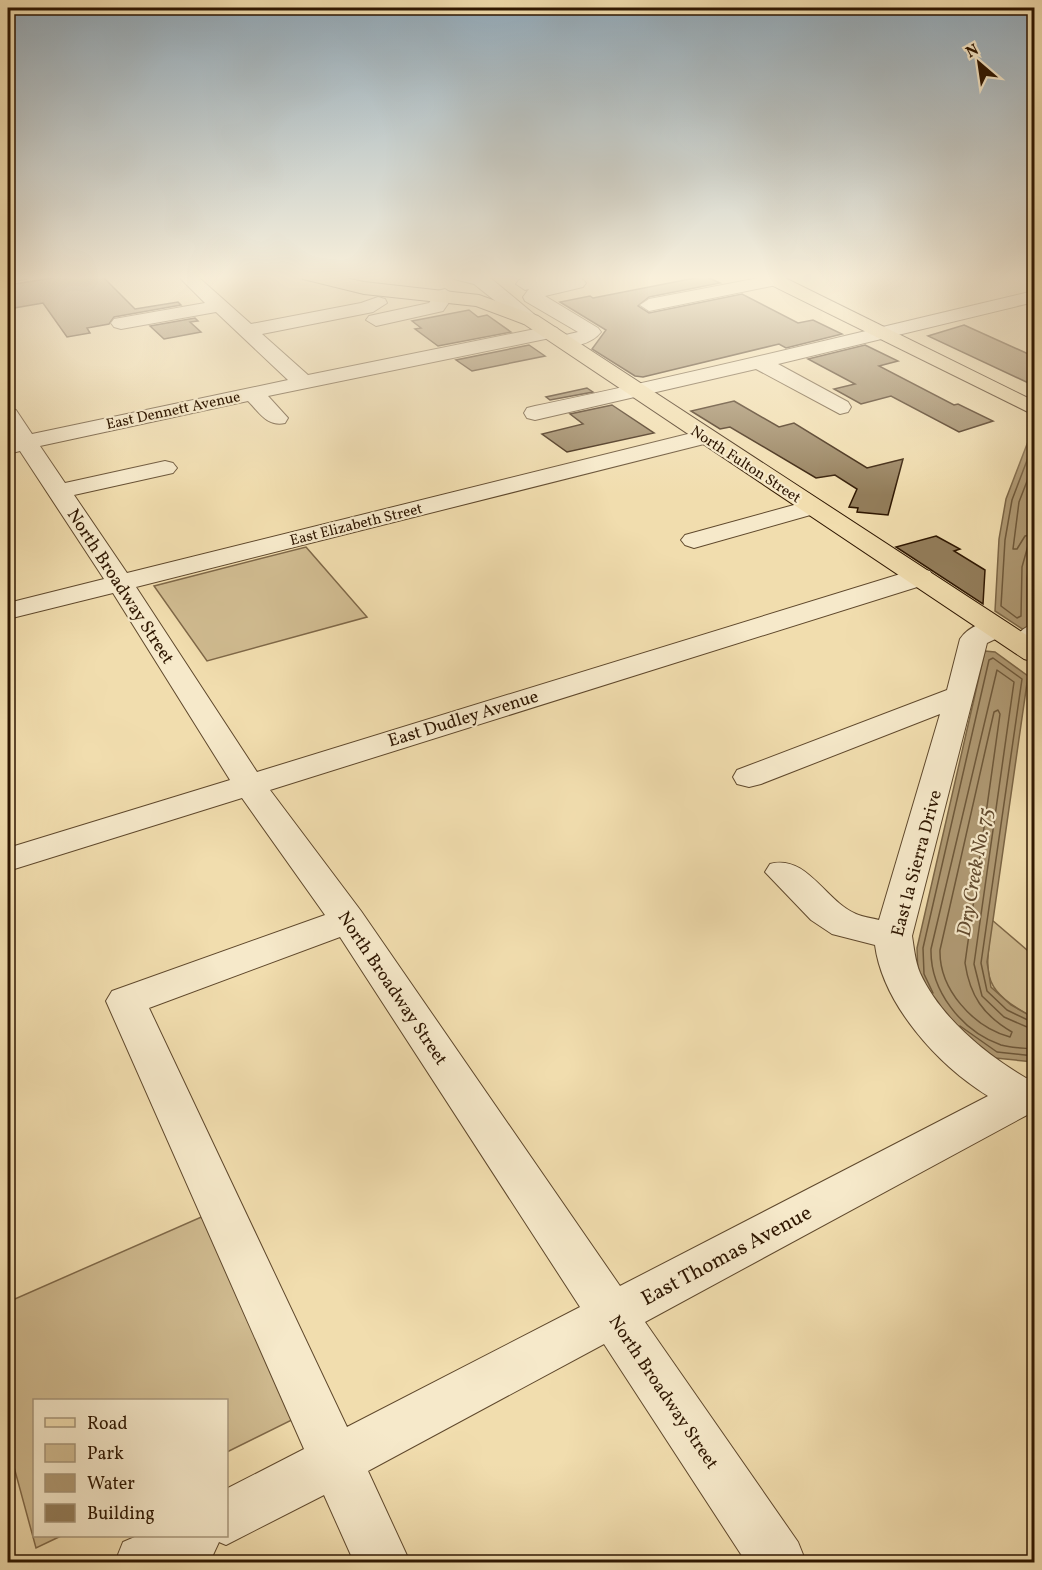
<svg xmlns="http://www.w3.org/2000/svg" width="1042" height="1570" font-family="Vollkorn,serif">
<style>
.green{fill:#d0bb90;stroke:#7f6848;stroke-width:1.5}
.water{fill:#af9973;stroke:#7b6545;stroke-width:1.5}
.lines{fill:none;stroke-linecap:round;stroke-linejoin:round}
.shore{stroke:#6e583a;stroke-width:1.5}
.building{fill:#937d5a;stroke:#2e1600;stroke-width:1.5}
.minor-casing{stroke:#5f482c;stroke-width:2}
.major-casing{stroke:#2e1600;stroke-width:2}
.minor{fill:#f6e9ca;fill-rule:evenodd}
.major{fill:#f1ddae;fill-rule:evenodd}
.labels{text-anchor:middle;stroke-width:4.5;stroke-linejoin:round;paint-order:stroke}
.far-street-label{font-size:15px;fill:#2e1600;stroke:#f6e9ca}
.street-label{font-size:18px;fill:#2e1600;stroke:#f6e9ca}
.water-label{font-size:20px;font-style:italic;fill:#624a2e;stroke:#f6e9ca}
.near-street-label{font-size:21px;fill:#2e1600;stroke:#f6e9ca}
</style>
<rect width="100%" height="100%" fill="#f1ddae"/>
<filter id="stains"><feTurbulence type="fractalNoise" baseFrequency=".00333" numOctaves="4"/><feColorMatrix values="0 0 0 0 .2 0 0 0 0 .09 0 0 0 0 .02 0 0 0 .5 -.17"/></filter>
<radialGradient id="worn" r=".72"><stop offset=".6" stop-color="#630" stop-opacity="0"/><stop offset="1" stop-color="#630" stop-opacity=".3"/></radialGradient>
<g class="green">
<path d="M 306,547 L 367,617 L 207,661 L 154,586 Z"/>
<path d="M 992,920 L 1034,956 L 1034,1018 C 980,989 985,976 992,920 Z"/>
<path d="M 215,1211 L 308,1412 L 227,1452 L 226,1400 L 34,1400 L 34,1536 L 61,1536 L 36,1548 L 8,1445 L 8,1302 Z"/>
</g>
<g class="water">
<path d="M 1034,426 L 1034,529 L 1027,578 L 1027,632 L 995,611 L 999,539 L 1006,499 Z"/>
<path d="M 985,651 L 995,652 L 1028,676 L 987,962 L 991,987 L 1011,1005 L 1034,1018 L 1034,1062 L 995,1058 L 945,1020 L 918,976 L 917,948 Z"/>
</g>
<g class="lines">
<g class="shore">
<path d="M 1034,442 L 1012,500 L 1005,540 L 1001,606 L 1017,618 L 1021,616 L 1022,567 L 1029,542 L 1034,541"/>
<path d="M 1034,463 L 1019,502 L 1013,549 L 1017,549 L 1025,536 L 1034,534"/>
<path d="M 998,710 L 1000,714 L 965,963 C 970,996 983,1015 1012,1032 L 1010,1037 C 973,1027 939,989 940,950 L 994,712 Z"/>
<path d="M 933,993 L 924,974 L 923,948 L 989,660 L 993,658 L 1022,679 L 981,963 L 987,991 L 1007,1010 L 1034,1023"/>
<path d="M 960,1026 L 997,1052 L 1034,1056"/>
<path d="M 1034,1030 L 1004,1017 L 982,996 L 974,964 L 1014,682 L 997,670 L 931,949 C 930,990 961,1031 1001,1045 C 1012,1048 1023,1048 1034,1049"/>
</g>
</g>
<g class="building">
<path d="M 72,275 L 101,275 L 135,309 L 178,302 L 181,305 L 114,317 L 109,324 L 87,328 L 90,333 L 67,337 L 43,303 L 8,309 L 8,285 Z"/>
<path d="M 705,276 L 720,283 L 649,297 L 638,306 L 649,313 L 742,294 L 798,323 L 813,320 L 842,334 L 786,348 L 779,344 L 643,377 L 635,376 L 592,349 L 606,330 L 560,302 L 590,296 L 593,298 Z"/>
<path d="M 469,310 L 478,317 L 487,315 L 511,332 L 438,346 L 415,329 L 421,328 L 412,321 Z"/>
<path d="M 195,318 L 198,321 L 190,322 L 201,332 L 164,339 L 150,326 Z"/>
<path d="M 964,325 L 1035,357 L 1035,386 L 928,336 Z"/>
<path d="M 529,345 L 545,356 L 472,371 L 456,360 Z"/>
<path d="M 865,345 L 898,361 L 879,366 L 954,405 L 958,404 L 993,421 L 959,432 L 891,396 L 861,404 L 834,389 L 855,384 L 808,359 Z"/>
<path d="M 587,388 L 593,392 L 550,400 L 546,397 Z"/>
<path d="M 734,401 L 779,427 L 794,423 L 867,468 L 903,459 L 888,515 L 857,512 L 858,508 L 849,507 L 857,489 L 835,475 L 816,478 L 730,427 L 720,429 L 691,411 Z"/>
<path d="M 612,405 L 654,433 L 567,452 L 542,434 L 583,424 L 570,414 Z"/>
<path d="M 936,536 L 960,549 L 954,551 L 985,570 L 983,604 L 896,547 Z"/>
</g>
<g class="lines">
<g class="minor-casing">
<g id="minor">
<path d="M 177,275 L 196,275 L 251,324 L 361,303 L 378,297 L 385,299 L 387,303 L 373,312 L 262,334 L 308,375 L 550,326 L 557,328 L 560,332 L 557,336 L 550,338 L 268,396 L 288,418 L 285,423 C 267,427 259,412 248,401 L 40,446 L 65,483 L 165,461 L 173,463 L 177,468 L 173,473 L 74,495 L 127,573 L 704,430 L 712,432 L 715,437 L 712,442 L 136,587 L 257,772 L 910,571 L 920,569 L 930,571 L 933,577 L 930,583 L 270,790 L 361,911 L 620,1286 L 988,1096 C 938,1065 883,1005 875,945 L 832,934 L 811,920 L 765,872 L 770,864 C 807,854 825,901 856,914 C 863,917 872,918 879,920 L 940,714 L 761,784 L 749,787 L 737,784 L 733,777 L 737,770 L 947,690 L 960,639 C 969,625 990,618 1006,622 L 1010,628 L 1006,634 L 987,643 L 912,936 C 914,948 915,961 920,973 C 940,1017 985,1054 1026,1078 L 1034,1076 L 1034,1117 L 1027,1115 L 645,1322 L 798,1542 L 806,1562 L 746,1562 L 604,1344 L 368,1471 L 410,1562 L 354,1562 L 324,1495 L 226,1545 L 219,1542 L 213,1555 L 200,1562 L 115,1562 L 123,1542 L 137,1536 L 226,1536 L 226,1489 L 304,1449 L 106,1001 L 112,991 L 325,915 L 242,798 L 8,871 L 8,848 L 230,780 L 113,593 L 8,619 L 8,603 L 104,579 L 20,451 L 8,454 L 8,440 L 13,439 L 8,431 L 8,408 L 16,410 L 32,434 L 288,380 L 216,312 L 121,329 L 114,327 L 111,323 L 114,319 L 205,303 ZM 340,937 L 580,1307 L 347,1427 L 149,1008 Z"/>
<path d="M 451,275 L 488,276 L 541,320 L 538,324 L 524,324 L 474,284 L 454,279 Z"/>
<path d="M 545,275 C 559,275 577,271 586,283 L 583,287 L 545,296 L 598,328 L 601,332 C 592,344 571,349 557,345 L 554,341 L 557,337 L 578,332 L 525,301 L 523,297 L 529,289 L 536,287 L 525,290 L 516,284 L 519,280 Z"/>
<path d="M 774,275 L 781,276 L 784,280 L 781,284 L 649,311 L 640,305 L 649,299 Z"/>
<path d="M 445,289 L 454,295 L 443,311 L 376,326 L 366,320 L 369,316 L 429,303 L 438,291 Z"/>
<path d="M 1034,291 L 1034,302 L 778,364 L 848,402 L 851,407 L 848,412 L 840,414 L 756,369 L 535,420 L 527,418 L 524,413 L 527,408 L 535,406 C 701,372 867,330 1034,291 Z"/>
<path d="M 812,500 L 821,502 L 824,507 L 821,512 L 694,548 L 685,545 L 681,540 L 685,535 Z"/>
<path d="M 1034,624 L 1034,652 L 1024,655 L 1014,652 L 1010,646 C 1017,635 1021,628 1034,624 Z"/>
</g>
</g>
<g class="major-casing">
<g id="major">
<path d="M 8,275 L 29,275 L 26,279 L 8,282 Z"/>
<path d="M 300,275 L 331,275 L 364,282 L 479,295 L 538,316 L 1034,640 L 1034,662 L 1024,659 L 524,324 L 476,306 L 364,294 L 303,279 Z"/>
<path d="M 756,275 L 779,275 L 1034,401 L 1034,415 L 759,279 Z"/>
</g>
</g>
<use href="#minor" class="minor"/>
<use href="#major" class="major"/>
</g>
<linearGradient id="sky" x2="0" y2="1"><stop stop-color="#91a9b9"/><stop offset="0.56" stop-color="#f9f0db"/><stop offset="1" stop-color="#f9f0db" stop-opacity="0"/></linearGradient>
<rect width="1042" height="495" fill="url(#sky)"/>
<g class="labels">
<g class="far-street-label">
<text transform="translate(173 410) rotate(-12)" y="5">East Dennett Avenue</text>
<text transform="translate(746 464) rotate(33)" y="5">North Fulton Street</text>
<text transform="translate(356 524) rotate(-14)" y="5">East Elizabeth Street</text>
</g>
<g class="street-label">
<text transform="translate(121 586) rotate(57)" y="6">North Broadway Street</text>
<text transform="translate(463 718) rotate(-17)" y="6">East Dudley Avenue</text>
<text transform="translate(916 863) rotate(-75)" y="6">East la Sierra Drive</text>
<text transform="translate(393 988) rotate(56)" y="6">North Broadway Street</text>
<text transform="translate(664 1392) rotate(56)" y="6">North Broadway Street</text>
</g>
<g class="water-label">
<text transform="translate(974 872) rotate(-80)" y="7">Dry Creek No. 75</text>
</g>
<g class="near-street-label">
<text transform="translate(726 1255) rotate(-28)" y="7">East Thomas Avenue</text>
</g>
</g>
<rect width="1042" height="1570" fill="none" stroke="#f1ddae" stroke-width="30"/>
<rect x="9" y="9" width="1024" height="1552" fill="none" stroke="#2e1600" stroke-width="3"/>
<rect x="15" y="15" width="1012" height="1540" fill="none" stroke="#2e1600" stroke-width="1.5"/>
<rect x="33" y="1399" width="195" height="138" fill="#f6e9ca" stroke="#a69579" stroke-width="1.5"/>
<rect x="45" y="1418" width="30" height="9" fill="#f1ddae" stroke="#a69579" stroke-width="1.5"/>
<text x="87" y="1429" font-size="18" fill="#2e1600">Road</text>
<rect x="45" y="1444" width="30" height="18" fill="#d0bb90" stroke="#a69579" stroke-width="1.5"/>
<text x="87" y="1459" font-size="18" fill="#2e1600">Park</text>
<rect x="45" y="1474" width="30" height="18" fill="#af9973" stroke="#a69579" stroke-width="1.5"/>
<text x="87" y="1489" font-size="18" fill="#2e1600">Water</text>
<rect x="45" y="1504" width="30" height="18" fill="#937d5a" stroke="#a69579" stroke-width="1.5"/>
<text x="87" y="1519" font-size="18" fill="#2e1600">Building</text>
<g transform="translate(979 63) rotate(331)" stroke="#f6e9ca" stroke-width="4.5" paint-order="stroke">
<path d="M0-4.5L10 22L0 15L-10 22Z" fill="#2e1600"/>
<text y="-9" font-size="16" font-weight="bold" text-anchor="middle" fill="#2e1600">N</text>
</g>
<rect width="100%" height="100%" filter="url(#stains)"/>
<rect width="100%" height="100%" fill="url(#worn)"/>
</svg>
